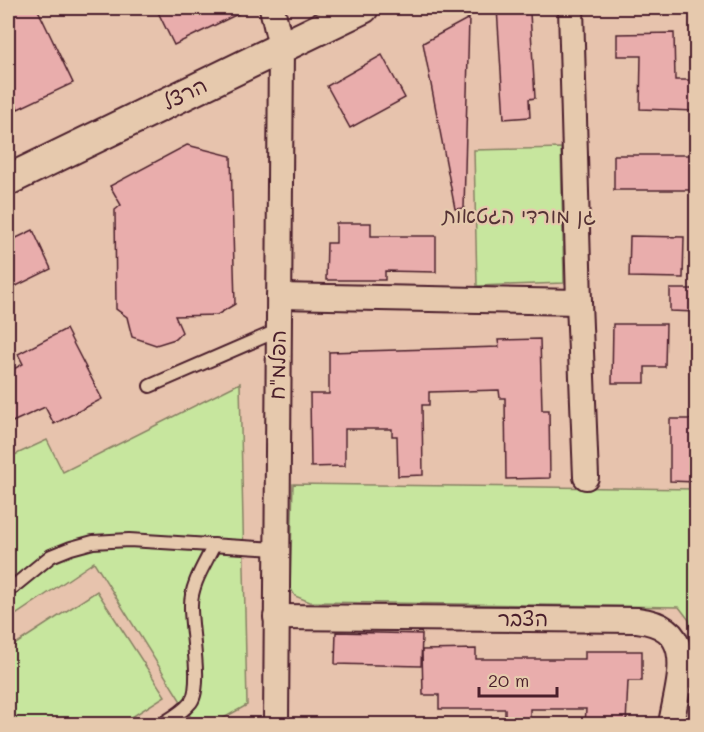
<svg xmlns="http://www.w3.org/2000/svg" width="704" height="732" font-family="Mali,'Playpen Sans Hebrew',sans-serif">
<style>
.green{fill:#c7e69e;stroke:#888264;stroke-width:1.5}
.building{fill:#e9adac;stroke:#4a1f2b;stroke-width:1.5}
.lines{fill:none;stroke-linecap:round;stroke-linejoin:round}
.service-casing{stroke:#4a1f2b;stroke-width:16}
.minor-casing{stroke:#4a1f2b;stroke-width:28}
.tertiary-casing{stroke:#4a1f2b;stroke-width:34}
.service{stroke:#e6c9ad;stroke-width:12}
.minor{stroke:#e6c9ad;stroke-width:24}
.tertiary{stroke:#e6c9ad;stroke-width:30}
.labels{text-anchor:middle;stroke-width:4.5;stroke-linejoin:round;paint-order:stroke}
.street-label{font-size:21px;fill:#4a1f2b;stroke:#e6c9ad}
.park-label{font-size:21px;fill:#563336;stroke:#e6c9ad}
</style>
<rect width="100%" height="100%" fill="#e7c3ad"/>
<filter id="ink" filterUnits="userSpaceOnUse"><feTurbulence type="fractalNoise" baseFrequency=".0167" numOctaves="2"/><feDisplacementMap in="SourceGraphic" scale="12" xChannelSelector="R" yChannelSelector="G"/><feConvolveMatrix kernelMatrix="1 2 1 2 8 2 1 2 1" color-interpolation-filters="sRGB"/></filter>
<g filter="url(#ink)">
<g class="green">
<path d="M 561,148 L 564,283 L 477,286 L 474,150 Z"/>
<path d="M 240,383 L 247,705 L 213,724 L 195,724 L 94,562 L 8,620 L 8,458 L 47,440 L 63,472 Z"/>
<path d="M 293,484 L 696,489 L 696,661 L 689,620 L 679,607 L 310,602 L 295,596 L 290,587 Z"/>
<path d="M 97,591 L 165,696 L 121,724 L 8,724 L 8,649 Z"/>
</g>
<g class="building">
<path d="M 8,8 L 37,8 L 73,83 L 18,109 L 8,87 Z"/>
<path d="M 156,8 L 250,8 L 174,45 Z"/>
<path d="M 497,8 L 525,8 L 525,14 L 530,13 L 535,98 L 529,99 L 530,117 L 504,119 Z"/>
<path d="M 469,18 L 464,208 L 455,209 L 423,43 Z"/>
<path d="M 674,33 L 675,80 L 696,80 L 696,111 L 640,109 L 641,56 L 617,56 L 617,34 Z"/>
<path d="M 382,55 L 405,98 L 350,128 L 327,86 Z"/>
<path d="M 187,145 L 231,156 L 235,304 L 217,315 L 175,316 L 182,332 L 175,339 L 156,345 L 132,337 L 127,317 L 116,309 L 115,210 L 121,205 L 110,186 Z"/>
<rect x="614" y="155" width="79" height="35"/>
<path d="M 336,223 L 371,223 L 371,236 L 436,236 L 436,272 L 385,271 L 385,280 L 326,280 L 327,243 L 336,243 Z"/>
<path d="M 33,230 L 51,269 L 8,290 L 8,242 Z"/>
<path d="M 630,236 L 684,237 L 683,278 L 629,277 Z"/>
<path d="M 670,289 L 696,289 L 696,312 L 670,311 Z"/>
<path d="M 613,324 L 666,324 L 665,367 L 645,367 L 645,383 L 612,383 Z"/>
<path d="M 66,329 L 102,399 L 54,424 L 45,407 L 8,424 L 8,372 L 23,364 L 18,354 Z"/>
<path d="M 540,339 L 542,410 L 549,410 L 550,478 L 506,479 L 505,398 L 500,398 L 499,390 L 429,392 L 429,405 L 422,405 L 423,475 L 398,476 L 397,436 L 392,436 L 392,429 L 345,429 L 345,466 L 311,467 L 310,394 L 329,394 L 329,352 L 499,347 L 498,340 Z"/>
<path d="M 670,419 L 696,419 L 696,482 L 670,481 Z"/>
<path d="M 336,632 L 422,634 L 421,666 L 335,664 Z"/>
<path d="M 476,649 L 476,659 L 585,659 L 585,651 L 642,651 L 642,681 L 628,681 L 626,724 L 585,724 L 586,709 L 530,709 L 530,724 L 505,724 L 505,709 L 439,709 L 439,695 L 423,695 L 422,650 Z"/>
</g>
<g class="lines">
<g class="service-casing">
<g id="service">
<path d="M 150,386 L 279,330"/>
<path d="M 8,591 L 51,556 L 71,548 L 93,542 L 129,540 L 277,549"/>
<path d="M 162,724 C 172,718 183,712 191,702 C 203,685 190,627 191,605 C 191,584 205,564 214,545"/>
</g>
</g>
<g class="minor-casing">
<g id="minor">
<path d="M 272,8 L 281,47 L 276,724"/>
<path d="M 279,296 L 579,302 L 571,8"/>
<path d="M 579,302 L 586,477"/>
<path d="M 276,617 L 637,620 C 700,627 678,682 671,724"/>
</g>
</g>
<g class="tertiary-casing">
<path id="tertiary" d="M 8,180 L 363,8"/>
</g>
<use href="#service" class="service"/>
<use href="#minor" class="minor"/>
<use href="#tertiary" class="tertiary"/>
</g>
</g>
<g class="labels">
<g class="street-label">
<text transform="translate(185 94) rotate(-26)" y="7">הרצל</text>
<text transform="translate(278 365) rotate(-89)" y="7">הפלמ"ח</text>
<text x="523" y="626">הצבר</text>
</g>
<g class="park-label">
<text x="519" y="223">גן מורדי הגטאות</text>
</g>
</g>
<rect width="704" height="732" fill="none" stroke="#e6c9ad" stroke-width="30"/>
<rect x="15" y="15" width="674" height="702" fill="none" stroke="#4a1f2b" stroke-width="2" filter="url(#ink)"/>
<path d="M479 687v9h78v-9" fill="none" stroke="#4a1f2b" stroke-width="3"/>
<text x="488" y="687" font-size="18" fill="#4a1f2b" stroke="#e6c9ad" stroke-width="4.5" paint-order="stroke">20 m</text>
</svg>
